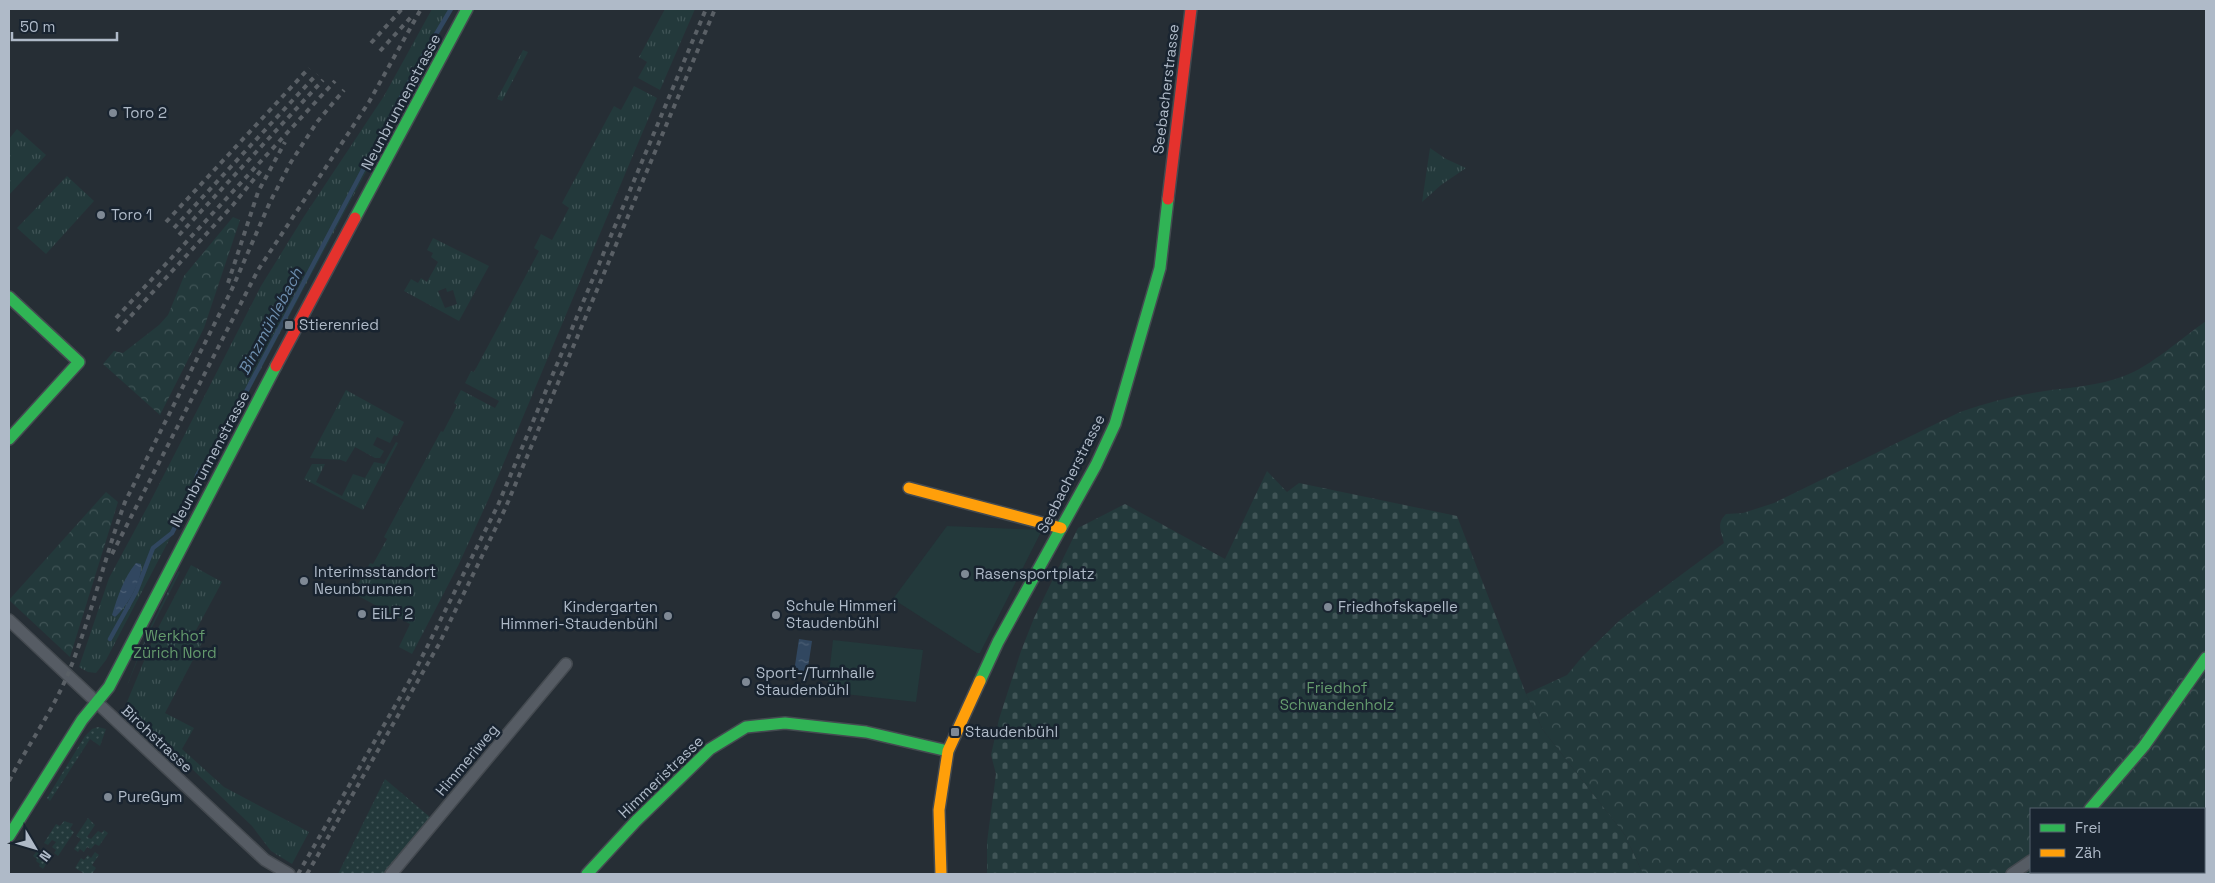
<svg xmlns="http://www.w3.org/2000/svg" width="2215" height="883" font-family="'Space Grotesk',sans-serif">
<style>
.grass{fill:url(#grass-tufts);fill-rule:evenodd}
.forest{fill:url(#forest-crowns);fill-rule:evenodd}
.cemetery{fill:url(#cemetery-stones)}
.garden{fill:url(#garden-dots)}
.pitch{fill:#23393b}
.water{fill:url(#water-ripples)}
.lines{fill:none;stroke-linecap:round;stroke-linejoin:round}
.stream{stroke:#314760;stroke-width:4.5}
.street-casing{stroke:#444a50;stroke-width:14}
.fast-casing{stroke:#444a50;stroke-width:14}
.slow-casing{stroke:#444a50;stroke-width:14}
.jam-casing{stroke:#444a50;stroke-width:14}
.street{stroke:#565c64;stroke-width:11}
.fast{stroke:#30b455;stroke-width:11}
.slow{stroke:#ff9f0a;stroke-width:11}
.jam{stroke:#e5322d;stroke-width:11}
.rail{stroke:#5a6066;stroke-width:4;stroke-dasharray:5 5;stroke-linecap:butt}
.poi-dot{fill:#7f8995;stroke:#192430;stroke-width:2}
.labels{text-anchor:middle;stroke-width:5;stroke-linejoin:round;paint-order:stroke}
.street-label{font-size:15px;fill:#afbac8;stroke:#192430}
.poi-label{font-size:15px;fill:#afbac8;stroke:#192430;text-anchor:start}
.park-label{font-size:15px;fill:#649a6d;stroke:#192430}
.water-label{font-size:16px;font-style:italic;fill:#6d8dad;stroke:#192430}
</style>
<defs>
<pattern id="grass-tufts" width="24" height="20" patternUnits="userSpaceOnUse" patternTransform="scale(1.25)"><rect width="24" height="20" fill="#23393b"/><path d="M3 7l-1-3M5 7V3M7 7l1-3M15 17l-1-3M17 17v-4M19 17l1-3" fill="none" stroke="#405456"/></pattern>
<pattern id="forest-crowns" width="20" height="18" patternUnits="userSpaceOnUse" patternTransform="scale(1.25)"><rect width="20" height="18" fill="#23393b"/><path d="M2 6a3 3 0 1 1 6 0M12 15a3 3 0 1 1 6 0" fill="none" stroke="#405456"/></pattern>
<pattern id="cemetery-stones" width="16" height="16" patternUnits="userSpaceOnUse" patternTransform="scale(1.25)"><rect width="16" height="16" fill="#23393b"/><path d="M2 7V4a2 2 0 0 1 4 0v3zM10 15v-3a2 2 0 0 1 4 0v3z" fill="#405456"/></pattern>
<pattern id="garden-dots" width="8" height="8" patternUnits="userSpaceOnUse" patternTransform="scale(1.25)"><rect width="8" height="8" fill="#23393b"/><path d="M2 2h.1M6 6h.1" fill="none" stroke="#405456" stroke-width="1.8" stroke-linecap="round"/></pattern>
<pattern id="water-ripples" width="26" height="14" patternUnits="userSpaceOnUse" patternTransform="scale(1.25)"><rect width="26" height="14" fill="#314760"/><path d="M2 4q2-2 4 0t4 0M15 11q2-2 4 0t4 0" fill="none" stroke="#4c5f75"/></pattern>
</defs>
<rect width="100%" height="100%" fill="#262e35"/>
<g class="grass">
<path d="M 432,9 L 453,9 L 229,429 L 208,465 L 201,470 L 197,478 L 198,485 L 106,660 L 96,673 L 88,672 L 79,667 L 109,578 L 149,504 L 261,286 L 303,218 L 384,96 Z"/>
<path d="M 665,9 L 695,9 L 660,90 L 638,78 L 647,62 L 639,57 Z"/>
<path d="M 523,50 L 528,52 L 502,101 L 497,99 Z"/>
<path d="M 634,86 L 657,98 L 489,498 L 458,566 L 412,654 L 399,647 L 410,624 L 353,593 L 370,563 L 373,564 L 387,539 L 384,537 L 441,431 L 443,432 L 457,405 L 454,403 L 461,390 L 495,408 L 499,401 L 465,383 L 471,371 L 474,372 L 539,251 L 534,248 L 541,234 L 552,240 L 569,208 L 562,203 L 614,106 L 621,110 Z"/>
<path d="M 17,129 L 46,155 L 9,195 L 9,139 Z"/>
<path d="M 1430,148 L 1446,159 L 1466,168 L 1441,185 L 1422,202 Z"/>
<path d="M 67,176 L 94,201 L 46,254 L 17,228 Z"/>
<path d="M 433,238 L 489,266 L 459,321 L 404,291 L 411,279 L 418,283 L 421,278 L 427,282 L 438,262 L 431,257 L 433,253 L 427,250 ZM 446,288 L 447,292 L 453,290 L 457,304 L 445,308 L 438,291 Z"/>
<path d="M 346,390 L 404,422 L 397,436 L 394,435 L 390,443 L 377,437 L 373,445 L 384,451 L 380,458 L 375,458 L 355,447 L 346,462 L 341,460 L 310,458 Z"/>
<path d="M 396,442 L 398,443 L 363,510 L 304,479 L 312,464 L 325,464 L 316,482 L 342,496 L 353,474 L 365,478 L 374,462 L 384,464 Z"/>
<path d="M 191,565 L 222,582 L 195,632 L 205,637 L 165,713 L 194,728 L 182,749 L 224,787 L 309,832 L 292,864 L 271,851 L 252,826 L 129,709 L 127,702 L 156,632 Z"/>
<path d="M 178,571 L 180,572 L 148,635 L 126,688 L 147,634 Z"/>
</g>
<g class="forest">
<path d="M 233,217 L 240,220 L 204,328 L 160,415 L 103,364 L 114,351 L 123,353 L 159,325 L 168,315 L 184,276 Z"/>
<path d="M 2206,321 L 2206,874 L 1643,874 L 1625,835 L 1543,730 L 1526,694 L 1567,675 L 1582,657 L 1619,621 L 1724,543 C 1721,531 1716,524 1726,514 L 1743,513 L 1774,503 L 1960,412 C 1988,402 2016,395 2045,391 C 2071,387 2099,386 2124,376 C 2150,367 2183,337 2206,321 ZM 2031,809 L 2204,809 L 2204,872 L 2031,872 Z"/>
<path d="M 106,492 L 118,502 L 70,657 L 9,600 Z"/>
</g>
<path class="cemetery" d="M 1267,471 L 1287,492 L 1299,483 L 1457,516 L 1526,694 L 1543,730 L 1625,835 L 1643,874 L 987,874 L 987,842 L 996,774 L 991,755 L 999,719 L 1021,651 L 1034,618 L 1078,528 L 1125,504 L 1225,559 Z"/>
<g class="garden">
<path d="M 98,727 L 106,729 L 100,746 L 90,739 L 50,801 L 47,798 L 85,736 L 92,729 Z"/>
<path d="M 385,779 L 431,818 L 384,874 L 338,874 Z"/>
<path d="M 88,818 L 95,825 L 87,837 L 91,839 L 98,831 L 102,833 L 104,830 L 108,833 L 99,846 L 95,844 L 91,849 L 87,847 L 84,852 L 80,849 L 78,852 L 74,849 L 81,839 L 76,836 Z"/>
<path d="M 64,821 L 73,824 L 70,829 L 74,832 L 58,856 L 54,853 L 56,850 L 52,847 L 56,842 L 52,840 L 48,845 L 44,843 L 56,824 L 60,826 Z"/>
<path d="M 44,850 L 48,852 L 46,855 L 50,858 L 43,869 L 39,866 L 40,864 L 36,861 L 37,859 L 33,856 L 37,851 L 41,853 Z"/>
<path d="M 95,852 L 99,855 L 92,865 L 96,868 L 92,874 L 85,874 L 75,868 L 81,858 L 84,860 L 88,855 L 91,858 Z"/>
</g>
<g class="pitch">
<path d="M 947,526 L 1042,530 L 980,653 L 977,653 L 893,599 Z"/>
<path d="M 833,640 L 923,650 L 916,702 L 827,692 Z"/>
</g>
<g class="water">
<path d="M 136,563 L 141,564 C 143,580 127,607 115,617 L 112,615 C 118,596 123,579 136,563 Z"/>
<path d="M 799,639 L 812,641 L 807,674 L 794,672 Z"/>
</g>
<g class="lines">
<path class="stream" d="M 110,639 L 136,592 L 153,548 L 172,533 L 196,486 C 195,476 199,469 208,464 L 423,56 L 451,9"/>
<g class="street-casing">
<g id="street">
<path d="M 9,620 L 265,860 L 289,874"/>
<path d="M 391,874 L 566,664"/>
<path d="M 2012,874 L 2031,861"/>
</g>
</g>
<g class="fast-casing">
<g id="fast">
<path d="M 355,218 L 467,9"/>
<path d="M 9,297 L 79,362 L 9,439"/>
<path d="M 980,681 L 998,642 L 1096,465 L 1115,424 L 1160,268 L 1168,199"/>
<path d="M 2090,809 L 2144,746 L 2206,658"/>
<path d="M 9,836 L 82,720 L 109,687 L 276,366"/>
<path d="M 587,874 L 636,821 L 710,749 L 746,727 L 785,723 L 866,732 L 948,751"/>
</g>
</g>
<g class="slow-casing">
<g id="slow">
<path d="M 909,488 L 1061,528"/>
<path d="M 941,874 L 939,810 L 948,751 L 980,681"/>
</g>
</g>
<g class="jam-casing">
<g id="jam">
<path d="M 1168,199 L 1191,9"/>
<path d="M 276,366 L 355,218"/>
</g>
</g>
<use href="#street" class="street"/>
<use href="#fast" class="fast"/>
<use href="#slow" class="slow"/>
<use href="#jam" class="jam"/>
<g class="rail">
<path d="M 371,43 L 402,9"/>
<path d="M 380,51 L 412,16"/>
<path d="M 166,222 L 309,68"/>
<path d="M 174,228 L 317,74"/>
<path d="M 179,235 L 323,80"/>
<path d="M 228,283 L 258,192 L 285,142"/>
<path d="M 116,318 L 335,81"/>
<path d="M 117,331 L 233,205 L 263,168"/>
<path d="M 112,554 L 258,270 L 369,102 L 421,9"/>
<path d="M 9,781 C 28,745 52,712 68,674 C 91,618 104,559 125,502 L 232,289 L 270,202 L 291,162 L 317,122 L 344,90"/>
<path d="M 298,874 L 414,673 L 498,505 L 706,9"/>
<path d="M 307,874 L 439,644 L 505,509 L 715,9"/>
</g>
</g>
<g class="poi-dot">
<circle cx="113" cy="113" r="5"/>
<circle cx="101" cy="215" r="5"/>
<rect x="284" y="320" width="10" height="10" rx="2.5"/>
<circle cx="965" cy="574" r="5"/>
<circle cx="304" cy="581" r="5"/>
<circle cx="1328" cy="607" r="5"/>
<circle cx="362" cy="614" r="5"/>
<circle cx="776" cy="615" r="5"/>
<circle cx="668" cy="616" r="5"/>
<circle cx="746" cy="682" r="5"/>
<rect x="950" y="727" width="10" height="10" rx="2.5"/>
<circle cx="108" cy="797" r="5"/>
</g>
<g class="labels">
<g class="street-label">
<text transform="translate(1166 89) rotate(-83)" y="5">Seebacherstrasse</text>
<text transform="translate(401 102) rotate(-62)" y="5">Neunbrunnenstrasse</text>
<text transform="translate(210 459) rotate(-62)" y="5">Neunbrunnenstrasse</text>
<text transform="translate(1071 474) rotate(-63)" y="5">Seebacherstrasse</text>
<text transform="translate(157 739) rotate(43)" y="5">Birchstrasse</text>
<text transform="translate(467 760) rotate(-50)" y="5">Himmeriweg</text>
<text transform="translate(661 777) rotate(-44)" y="5">Himmeristrasse</text>
</g>
<g class="poi-label">
<text x="123" y="118">Toro 2</text>
<text x="111" y="220">Toro 1</text>
<text x="299" y="330">Stierenried</text>
<text x="314" y="577">Interimsstandort<tspan x="314" dy="17">Neunbrunnen</tspan></text>
<text x="975" y="579">Rasensportplatz</text>
<text x="786" y="611">Schule Himmeri<tspan x="786" dy="17">Staudenbühl</tspan></text>
<text x="658" y="612" text-anchor="end">Kindergarten<tspan x="658" dy="17">Himmeri-Staudenbühl</tspan></text>
<text x="1338" y="612">Friedhofskapelle</text>
<text x="372" y="619">EiLF 2</text>
<text x="756" y="678">Sport-/Turnhalle<tspan x="756" dy="17">Staudenbühl</tspan></text>
<text x="965" y="737">Staudenbühl</text>
<text x="118" y="802">PureGym</text>
</g>
<g class="park-label">
<text x="175" y="641">Werkhof<tspan x="175" dy="17">Zürich Nord</tspan></text>
<text x="1337" y="693">Friedhof<tspan x="1337" dy="17">Schwandenholz</tspan></text>
</g>
<g class="water-label">
<text transform="translate(270 321) rotate(-62)" y="6">Binzmühlebach</text>
</g>
</g>
<rect width="2215" height="883" fill="none" stroke="#afbac8" stroke-width="20"/>
<rect x="2030" y="808" width="175" height="65" fill="#192430" stroke="#55606d"/>
<rect x="2040" y="824" width="25" height="8" fill="#30b455" stroke="#55606d"/>
<text x="2075" y="833" font-size="15" fill="#afbac8">Frei</text>
<rect x="2040" y="849" width="25" height="8" fill="#ff9f0a" stroke="#55606d"/>
<text x="2075" y="858" font-size="15" fill="#afbac8">Zäh</text>
<g transform="translate(35 848) rotate(128)" stroke="#192430" stroke-width="4" paint-order="stroke">
<path d="M0-4L9 19L0 12L-9 19Z" fill="#afbac8"/>
<text y="-8" font-size="14" font-weight="bold" text-anchor="middle" fill="#afbac8">N</text>
</g>
<path d="M12 32v8h105v-8" fill="none" stroke="#afbac8" stroke-width="2.5"/>
<text x="20" y="32" font-size="15" fill="#afbac8" stroke="#192430" stroke-width="4" paint-order="stroke">50 m</text>
</svg>
